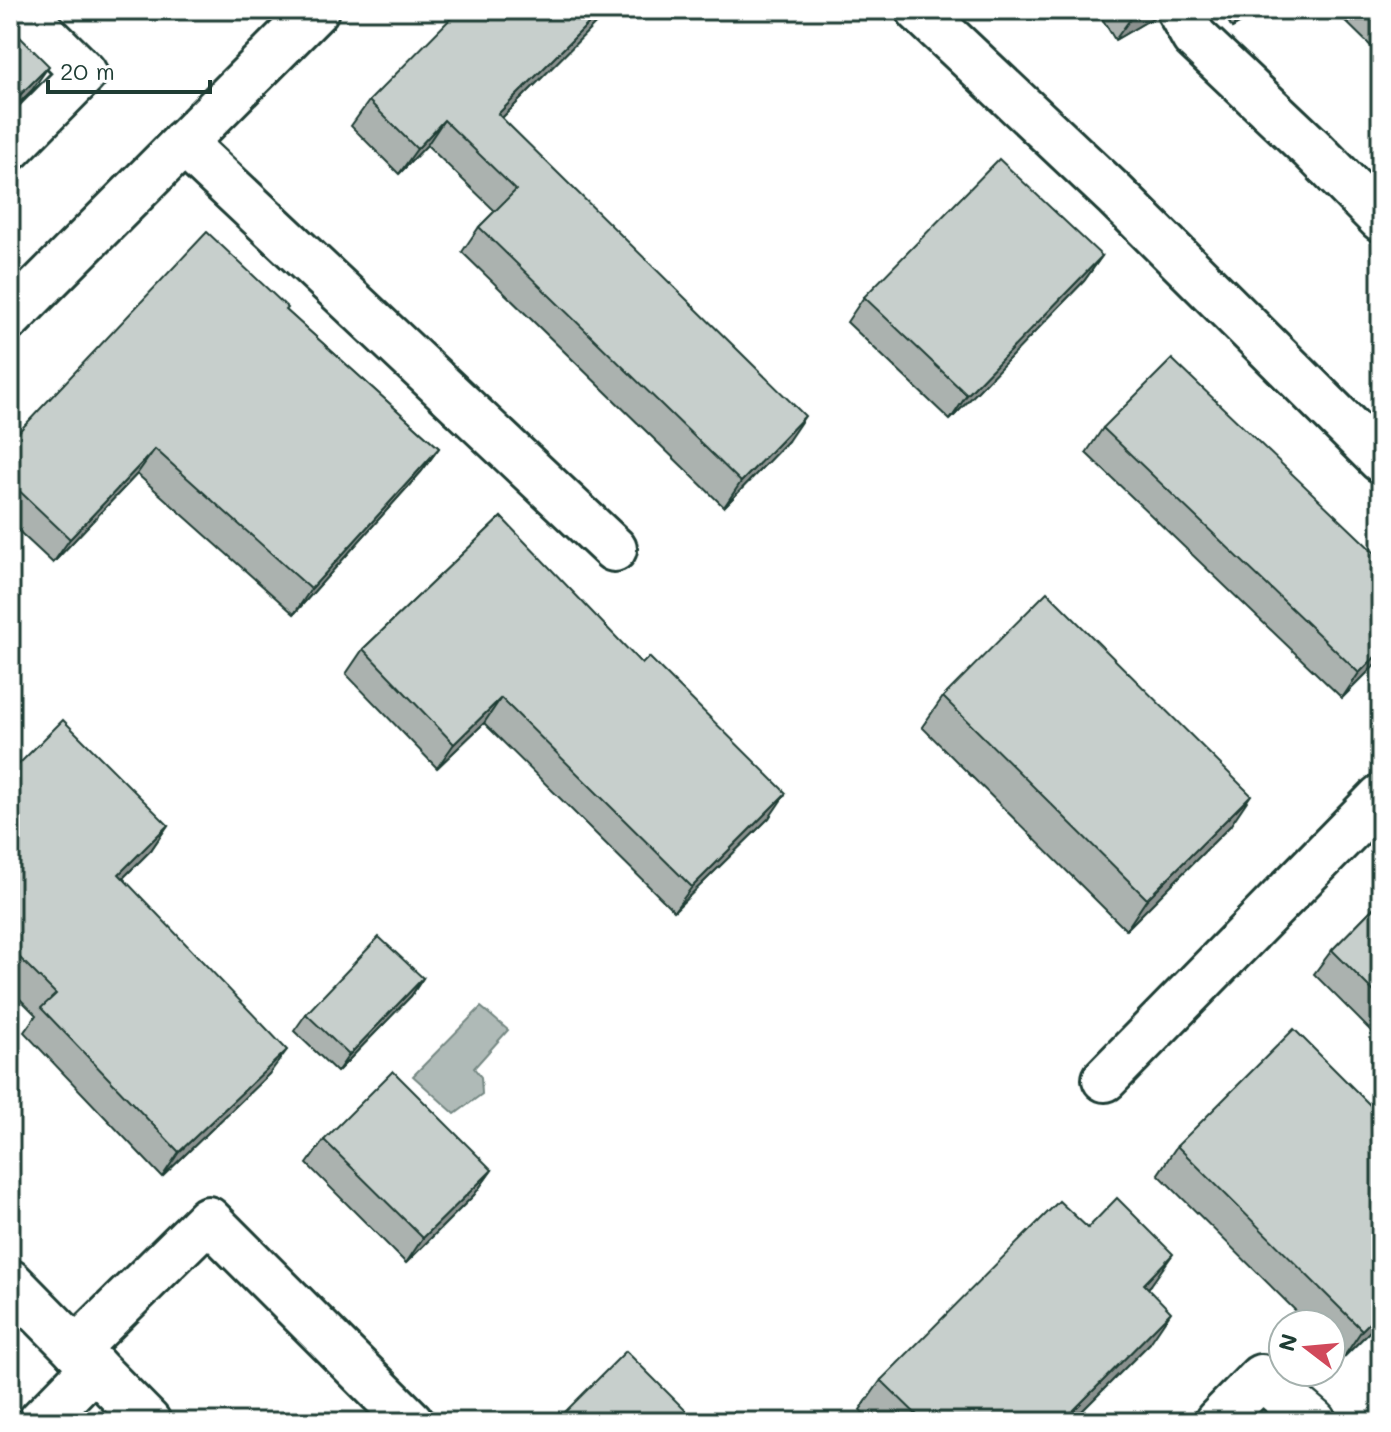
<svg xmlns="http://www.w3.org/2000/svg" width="1391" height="1432" font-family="Mali,sans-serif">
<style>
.water{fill:#afbab7;stroke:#758883;stroke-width:2}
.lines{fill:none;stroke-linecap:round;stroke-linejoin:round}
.minor-casing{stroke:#1f3d34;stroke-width:50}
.major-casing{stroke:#1f3d34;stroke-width:50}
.minor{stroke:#fff;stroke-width:44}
.major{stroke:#fff;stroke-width:44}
.wall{fill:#abb2af;stroke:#1f3d34;stroke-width:2}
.shaded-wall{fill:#8b918f;stroke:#1f3d34;stroke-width:2}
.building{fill:#c7cfcc;stroke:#1f3d34;stroke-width:2}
</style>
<rect width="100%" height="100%" fill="#fff"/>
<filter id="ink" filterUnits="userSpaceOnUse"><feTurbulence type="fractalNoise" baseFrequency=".0125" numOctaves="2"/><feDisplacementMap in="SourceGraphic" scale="16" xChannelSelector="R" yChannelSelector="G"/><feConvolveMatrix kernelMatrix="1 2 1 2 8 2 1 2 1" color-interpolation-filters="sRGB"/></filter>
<g filter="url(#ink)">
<path class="water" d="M 481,1007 L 508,1030 L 474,1068 L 481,1077 L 482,1094 L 455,1114 L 413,1076 Z"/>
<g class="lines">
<g class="minor-casing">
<g id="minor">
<path d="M 919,10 L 1115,195 L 1381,460"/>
<path d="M 1179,10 L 1194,37 L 1312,149 L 1381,219"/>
<path d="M 183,143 L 614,549"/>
<path d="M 10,148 L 84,73 L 20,10"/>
<path d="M 10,317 L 316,10"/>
<path d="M 1105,1079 L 1381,797"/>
<path d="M 76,1349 L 208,1219 L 411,1422"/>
<path d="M 40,1422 L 94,1367"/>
<path d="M 1217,1422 L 1261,1377 L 1314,1422"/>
</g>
</g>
<g class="major-casing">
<path id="major" d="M 10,1282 L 148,1422"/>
</g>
<use href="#minor" class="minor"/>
<use href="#major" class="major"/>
</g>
<g class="wall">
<path d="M 609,10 L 502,118 L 788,441 L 724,507 L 462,252 L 479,227 L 495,211 L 427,145 L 399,174 L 351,126 L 369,101 Z"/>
<path d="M 1097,10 L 1160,10 L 1156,16 L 1115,40 Z"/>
<path d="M 1222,10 L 1263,10 L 1232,28 Z"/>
<path d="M 1334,10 L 1381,10 L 1381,56 Z"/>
<path d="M 1102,256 L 1084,281 L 950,420 L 847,322 L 864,297 Z"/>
<path d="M 286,310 L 439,448 L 421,472 L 294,614 L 137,474 L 53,563 L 10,523 L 10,441 Z"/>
<path d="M 1103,428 L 1381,659 L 1342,698 L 1086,453 Z"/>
<path d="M 501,517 L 769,818 L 674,911 L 484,723 L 437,768 L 346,674 L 363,649 Z"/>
<path d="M 943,697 L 1230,826 L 1126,930 L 922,727 Z"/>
<path d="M 10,769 L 12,771 L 168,825 L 151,850 L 123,878 L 269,1074 L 162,1177 L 24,1032 L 36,1015 L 10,989 Z"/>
<path d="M 1381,900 L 1381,1041 L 1314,974 L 1332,950 Z"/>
<path d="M 423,978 L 411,996 L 337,1072 L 294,1031 L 306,1014 Z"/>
<path d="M 1381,1116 L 1381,1320 L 1343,1358 L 1331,1346 L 1331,1324 L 1309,1324 L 1158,1174 L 1177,1146 Z"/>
<path d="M 324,1140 L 492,1170 L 474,1195 L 406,1263 L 307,1164 Z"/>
<path d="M 1088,1228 L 1151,1285 L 1148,1288 L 1150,1343 L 1071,1422 L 872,1422 L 860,1410 L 881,1380 Z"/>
</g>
<g class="shaded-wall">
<path d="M 602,10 L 609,10 L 481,139 L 498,114 Z"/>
<path d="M 1137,10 L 1160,10 L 1156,16 L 1115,40 Z"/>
<path d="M 1244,10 L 1263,10 L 1232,28 Z"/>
<path d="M 49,66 L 32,90 L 10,112 L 10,105 Z"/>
<path d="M 444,120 L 427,145 L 399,174 L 417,149 Z"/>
<path d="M 1102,256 L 1084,281 L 950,420 L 967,395 Z"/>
<path d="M 805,416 L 788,441 L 724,507 L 741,482 Z"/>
<path d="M 439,448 L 421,472 L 294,614 L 311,589 Z"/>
<path d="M 155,449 L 137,474 L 53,563 L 70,539 Z"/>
<path d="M 1381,651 L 1381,659 L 1342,698 L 1359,673 Z"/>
<path d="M 501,698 L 484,723 L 437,768 L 454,744 Z"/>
<path d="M 786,793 L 769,818 L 674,911 L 692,887 Z"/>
<path d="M 1251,795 L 1230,826 L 1126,930 L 1147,899 Z"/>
<path d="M 168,825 L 151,850 L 102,899 L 119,874 Z"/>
<path d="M 423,978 L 411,996 L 337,1072 L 349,1055 Z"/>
<path d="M 287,1050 L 269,1074 L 162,1177 L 179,1152 Z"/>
<path d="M 492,1170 L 474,1195 L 406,1263 L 423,1238 Z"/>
<path d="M 1173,1254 L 1151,1285 L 1122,1315 L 1144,1284 Z"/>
<path d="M 1381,1311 L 1381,1320 L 1343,1358 L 1362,1330 Z"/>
<path d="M 1171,1312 L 1150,1343 L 1071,1422 L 1062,1422 Z"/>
</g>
<g class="building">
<path d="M 459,10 L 602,10 L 498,114 L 805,416 L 741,482 L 479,227 L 516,190 L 444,120 L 417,149 L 369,101 Z"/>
<path d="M 10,27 L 49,66 L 10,105 Z"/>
<path d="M 999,159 L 1102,256 L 967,395 L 864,297 Z"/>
<path d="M 207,232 L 288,308 L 286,310 L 439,448 L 311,589 L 155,449 L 70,539 L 10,482 L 10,441 Z"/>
<path d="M 1172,359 L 1381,559 L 1381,651 L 1359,673 L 1103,428 Z"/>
<path d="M 501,517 L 642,664 L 649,657 L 786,793 L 692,887 L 501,698 L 454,744 L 363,649 Z"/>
<path d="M 1047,592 L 1251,795 L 1147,899 L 943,697 Z"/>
<path d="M 63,720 L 168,825 L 119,874 L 287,1050 L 179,1152 L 41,1008 L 56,994 L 10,948 L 10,769 L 12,771 Z"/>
<path d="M 1381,900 L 1381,999 L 1332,950 Z"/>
<path d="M 379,937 L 423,978 L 349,1055 L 306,1014 Z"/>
<path d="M 1294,1029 L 1381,1116 L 1381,1311 L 1362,1330 L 1177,1146 Z"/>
<path d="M 393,1071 L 492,1170 L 423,1238 L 324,1140 Z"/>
<path d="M 1117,1198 L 1173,1254 L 1144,1284 L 1171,1312 L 1062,1422 L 924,1422 L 881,1380 L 1059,1201 L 1088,1228 Z"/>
<path d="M 626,1351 L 697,1422 L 555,1422 Z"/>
</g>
</g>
<rect width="1391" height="1432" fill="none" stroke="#fff" stroke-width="40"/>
<rect x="20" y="20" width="1351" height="1392" fill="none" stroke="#1f3d34" stroke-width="3" filter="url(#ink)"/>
<g transform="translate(1307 1348) rotate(286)"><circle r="38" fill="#ffffff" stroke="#a5b1ae" stroke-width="2"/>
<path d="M0-6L14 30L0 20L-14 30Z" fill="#d1495b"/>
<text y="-12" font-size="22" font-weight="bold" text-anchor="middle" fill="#1f3d34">N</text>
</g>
<path d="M48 80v12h162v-12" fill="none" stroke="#1f3d34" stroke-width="4"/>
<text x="60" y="80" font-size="24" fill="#1f3d34" stroke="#ffffff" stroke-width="6" paint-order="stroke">20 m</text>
</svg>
